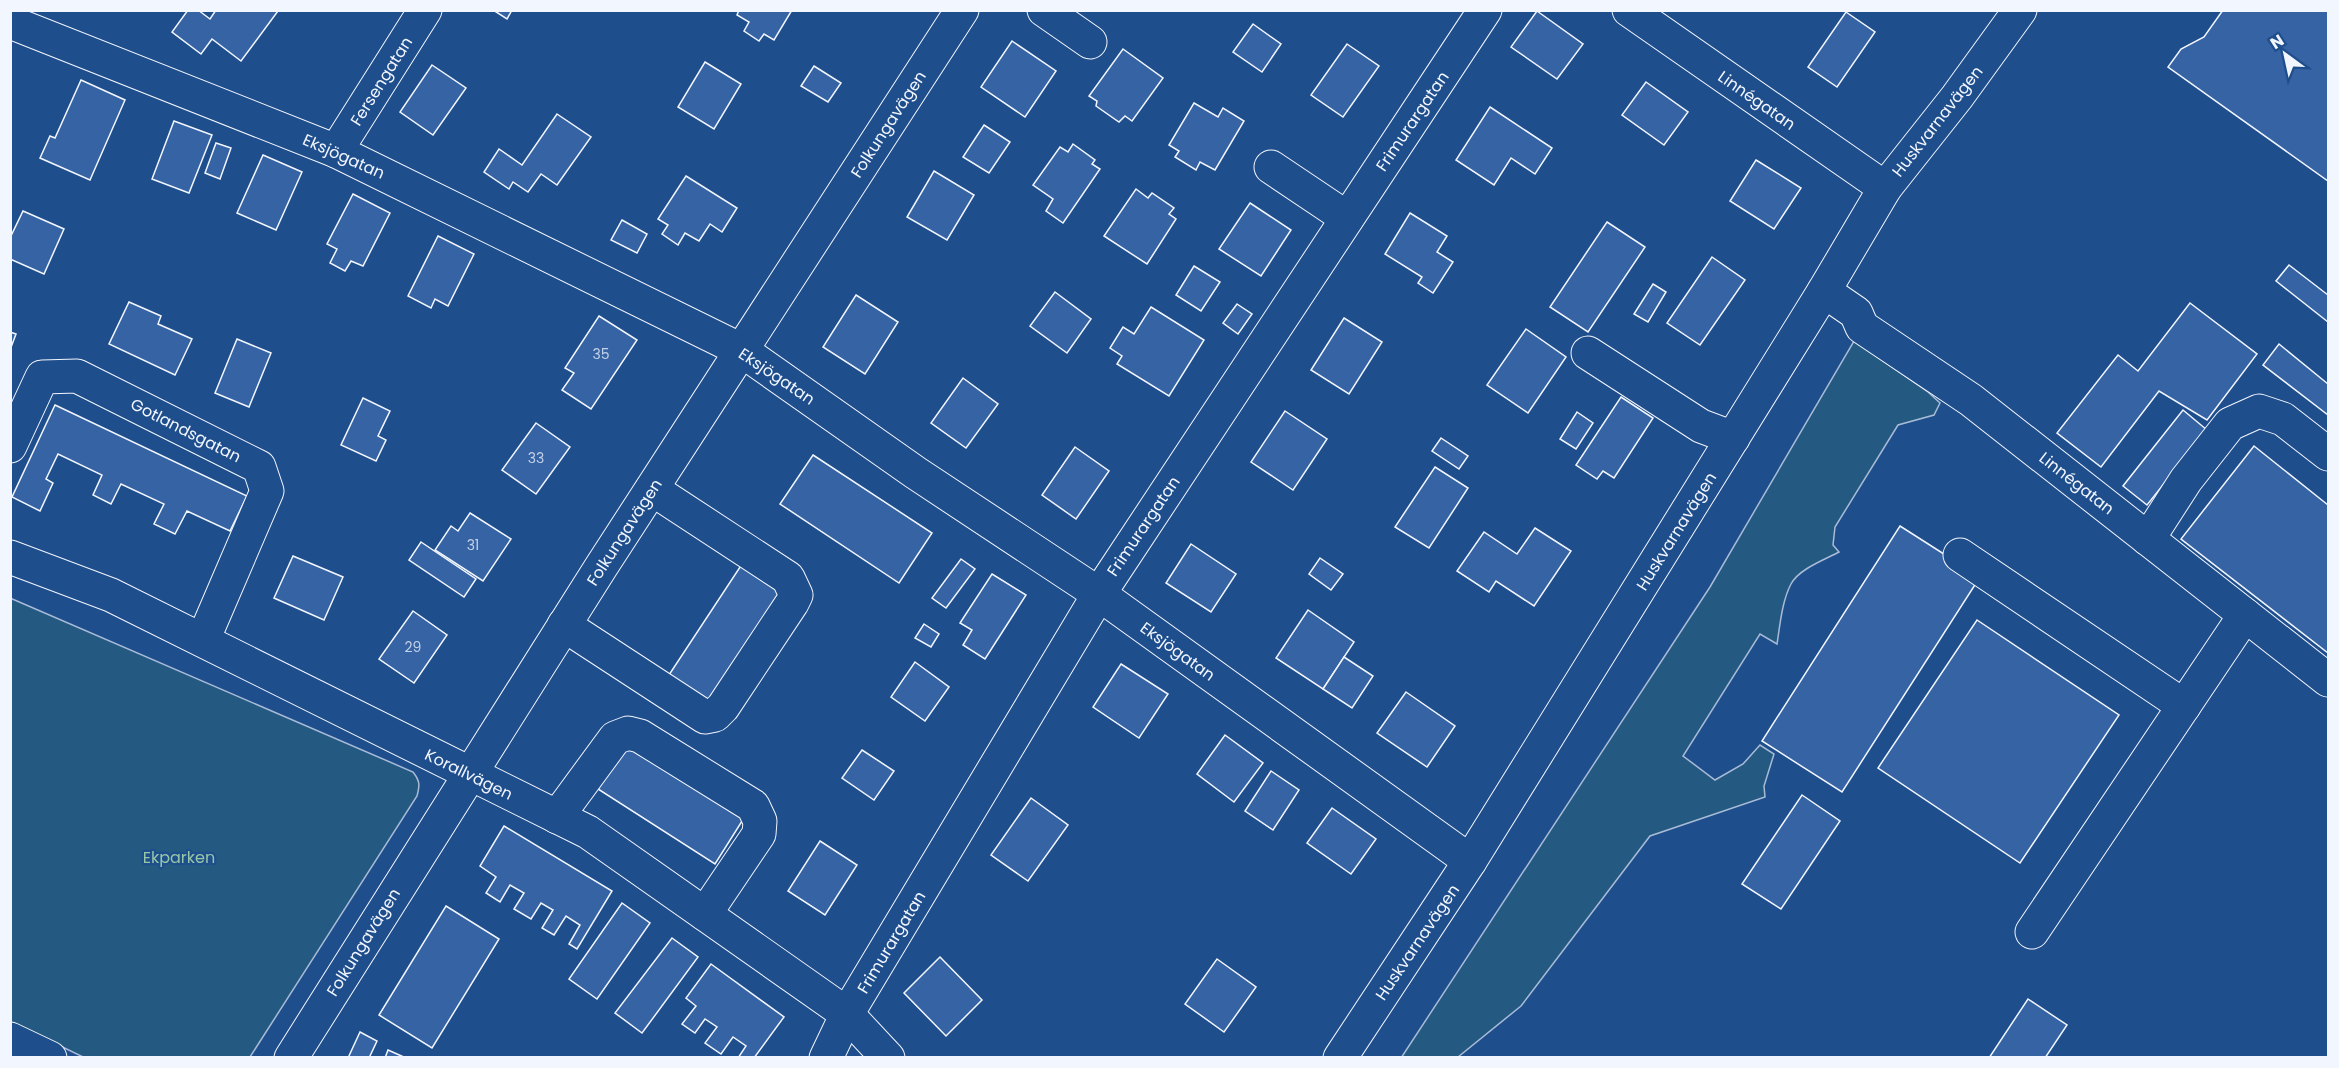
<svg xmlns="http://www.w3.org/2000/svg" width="2339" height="1068" font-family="Poppins,sans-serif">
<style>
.green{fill:#245a82;stroke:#a8bbd7;stroke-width:1.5}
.building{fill:#3563a3;stroke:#f2f6ff;stroke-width:1.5}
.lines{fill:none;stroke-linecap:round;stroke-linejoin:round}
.minor-casing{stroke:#f2f6ff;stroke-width:35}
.minor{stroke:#1f4e8c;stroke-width:33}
.labels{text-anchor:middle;stroke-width:4.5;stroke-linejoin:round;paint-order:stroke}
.number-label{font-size:14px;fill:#c3d1e8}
.street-label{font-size:16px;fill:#f2f6ff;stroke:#1f4e8c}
.park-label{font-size:16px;fill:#97c8a6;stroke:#1f4e8c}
</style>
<rect width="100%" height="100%" fill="#1f4e8c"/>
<g class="green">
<path d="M 1854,341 L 1928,392 L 1940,403 L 1934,415 L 1898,425 L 1835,527 L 1833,545 L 1839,552 C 1824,560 1799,569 1791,584 C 1782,601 1780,625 1777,644 L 1760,634 L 1683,756 L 1715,780 L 1743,764 L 1760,745 L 1774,754 L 1764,786 L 1765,797 L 1650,836 L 1521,1006 L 1458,1057 L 1401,1058 L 1710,587 Z"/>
<path d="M 10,598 L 413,772 C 420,781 420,785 417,796 L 250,1057 L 83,1057 L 11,1022 Z"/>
</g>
<g class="building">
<path d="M 188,10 L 198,10 L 210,19 L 216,10 L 278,11 L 241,61 L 212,39 L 201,54 L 172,32 Z"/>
<path d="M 493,10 L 512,10 L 507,19 Z"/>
<path d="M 739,10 L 792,10 L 774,40 L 764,34 L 759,41 L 744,31 L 749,22 L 737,15 Z"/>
<path d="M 2223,10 L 2328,10 L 2328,181 L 2168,67 L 2181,49 L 2204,37 Z"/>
<path d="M 1537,11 L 1583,44 L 1557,79 L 1511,47 Z"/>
<path d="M 1846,12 L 1875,32 L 1837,87 L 1808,67 Z"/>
<path d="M 1253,24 L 1281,44 L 1262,72 L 1233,52 Z"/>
<path d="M 1012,41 L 1056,71 L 1025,117 L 981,87 Z"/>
<path d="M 1347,44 L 1379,66 L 1343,117 L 1311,95 Z"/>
<path d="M 1123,49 L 1163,78 L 1132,121 L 1125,116 L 1119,122 L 1096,106 L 1097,101 L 1089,96 Z"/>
<path d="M 705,62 L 741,84 L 714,129 L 678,107 Z"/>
<path d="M 432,65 L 466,88 L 433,135 L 400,112 Z"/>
<path d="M 814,66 L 841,83 L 828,102 L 801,86 Z"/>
<path d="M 81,80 L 125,100 L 90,180 L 40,158 L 50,136 L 55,138 Z"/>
<path d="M 1646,82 L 1688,112 L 1664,145 L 1622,115 Z"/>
<path d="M 1194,103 L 1218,117 L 1223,108 L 1244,121 L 1215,170 L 1200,162 L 1196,170 L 1175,157 L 1179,151 L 1169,145 Z"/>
<path d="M 1490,107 L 1552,148 L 1535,174 L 1511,158 L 1494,185 L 1456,160 Z"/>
<path d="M 557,114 L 591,137 L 557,185 L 541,174 L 528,192 L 513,182 L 509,189 L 484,172 L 499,149 L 522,165 Z"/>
<path d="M 174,121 L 212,135 L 189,193 L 152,179 Z"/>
<path d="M 984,125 L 1010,142 L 989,173 L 963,157 Z"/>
<path d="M 216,143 L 231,148 L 220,179 L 205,173 Z"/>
<path d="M 1073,144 L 1095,160 L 1092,164 L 1100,169 L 1063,223 L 1046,211 L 1053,199 L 1033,185 L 1060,147 L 1068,152 Z"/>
<path d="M 263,155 L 302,172 L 276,230 L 237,213 Z"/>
<path d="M 1756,160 L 1801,188 L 1774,229 L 1730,201 Z"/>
<path d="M 934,171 L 974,195 L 947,240 L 907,217 Z"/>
<path d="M 686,176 L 737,208 L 722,232 L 710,224 L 699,241 L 685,233 L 678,245 L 662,234 L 668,225 L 658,219 Z"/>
<path d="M 1136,189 L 1148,198 L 1152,193 L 1174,208 L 1169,214 L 1176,219 L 1147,264 L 1104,236 Z"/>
<path d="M 353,194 L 390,213 L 363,266 L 351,261 L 345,271 L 330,263 L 337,249 L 327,244 Z"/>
<path d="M 1250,203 L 1291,230 L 1261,276 L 1219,249 Z"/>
<path d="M 23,211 L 64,229 L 44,274 L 10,259 L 10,238 Z"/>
<path d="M 1410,213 L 1447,236 L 1437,252 L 1453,262 L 1433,293 L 1418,283 L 1422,277 L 1385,254 Z"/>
<path d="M 622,220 L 647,234 L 637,253 L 611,240 Z"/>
<path d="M 1607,222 L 1645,247 L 1588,332 L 1550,307 Z"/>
<path d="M 438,236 L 474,254 L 448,306 L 435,299 L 431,308 L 408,296 Z"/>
<path d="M 1712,257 L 1745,280 L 1700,345 L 1667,323 Z"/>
<path d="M 2289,265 L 2328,295 L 2328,322 L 2276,281 Z"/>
<path d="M 1194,266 L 1220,282 L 1201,311 L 1176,295 Z"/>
<path d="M 1653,284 L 1666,292 L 1648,322 L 1634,314 Z"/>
<path d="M 1055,292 L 1091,319 L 1067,353 L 1030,326 Z"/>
<path d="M 856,295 L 898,322 L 865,374 L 823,347 Z"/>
<path d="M 129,302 L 161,316 L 158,324 L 192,339 L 175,375 L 109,344 Z"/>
<path d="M 2190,303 L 2257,354 L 2207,420 L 2159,391 L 2101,467 L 2057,433 L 2118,355 L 2138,371 Z"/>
<path d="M 1237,304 L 1252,314 L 1238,334 L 1223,323 Z"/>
<path d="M 1151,307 L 1204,340 L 1169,396 L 1117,364 L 1122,356 L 1110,348 L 1123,327 L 1134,334 Z"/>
<path d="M 599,316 L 637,340 L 591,409 L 562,390 L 574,373 L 565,368 Z"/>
<path d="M 1344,318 L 1382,342 L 1349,394 L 1311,370 Z"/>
<path d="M 1526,329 L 1566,357 L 1528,413 L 1487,385 Z"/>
<path d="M 10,332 L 16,334 L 10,350 Z"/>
<path d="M 237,339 L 271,353 L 249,407 L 215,393 Z"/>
<path d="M 2279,344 L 2328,384 L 2328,415 L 2263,365 Z"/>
<path d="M 963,378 L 998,404 L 966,448 L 931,423 Z"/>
<path d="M 1621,397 L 1653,418 L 1614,478 L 1603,471 L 1597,479 L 1576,465 Z"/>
<path d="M 363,398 L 390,411 L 378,436 L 386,440 L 376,461 L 341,445 Z"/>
<path d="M 55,405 L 247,496 L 230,531 L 187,511 L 175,534 L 154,524 L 164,504 L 121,484 L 111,504 L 93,495 L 102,475 L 58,454 L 46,479 L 53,483 L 40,511 L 12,497 Z"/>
<path d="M 2183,410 L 2207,430 L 2147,505 L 2123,486 Z"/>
<path d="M 1285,411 L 1327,439 L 1293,490 L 1251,462 Z"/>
<path d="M 1577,412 L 1593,423 L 1576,449 L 1560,439 Z"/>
<path d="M 536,423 L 570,447 L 536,494 L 502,470 Z"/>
<path d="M 1441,438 L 1468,456 L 1459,469 L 1432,451 Z"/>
<path d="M 2254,446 L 2328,505 L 2328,653 L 2181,539 Z"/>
<path d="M 1075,447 L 1109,471 L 1076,519 L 1042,495 Z"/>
<path d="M 813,455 L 932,533 L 899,583 L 780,504 Z"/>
<path d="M 1435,467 L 1468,488 L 1429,548 L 1395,527 Z"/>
<path d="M 470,513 L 511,539 L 483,581 L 435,550 L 451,526 L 458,531 Z"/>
<path d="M 1900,526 L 1980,577 L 1842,792 L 1762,741 Z"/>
<path d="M 1535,528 L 1571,551 L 1534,606 L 1496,581 L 1489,592 L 1457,571 L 1484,532 L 1517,554 Z"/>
<path d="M 421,542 L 476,579 L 464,597 L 409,560 Z"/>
<path d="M 1191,544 L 1236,574 L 1211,612 L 1166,583 Z"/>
<path d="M 293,556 L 343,577 L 324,620 L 274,598 Z"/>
<path d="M 1320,558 L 1343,574 L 1331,590 L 1309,574 Z"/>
<path d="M 961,559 L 975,569 L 946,608 L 932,598 Z"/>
<path d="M 744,561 L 786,588 L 705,711 L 663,684 Z"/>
<path d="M 992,574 L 1026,595 L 985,659 L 963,645 L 972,630 L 960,623 Z"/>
<path d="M 1308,610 L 1354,642 L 1323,689 L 1276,658 Z"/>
<path d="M 413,611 L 447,635 L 414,683 L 379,659 Z"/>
<path d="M 1977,620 L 2119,715 L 2020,863 L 1878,768 Z"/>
<path d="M 924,624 L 939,634 L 931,647 L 915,638 Z"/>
<path d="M 1344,657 L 1373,676 L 1352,708 L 1323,689 Z"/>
<path d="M 915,662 L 949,687 L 925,721 L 891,697 Z"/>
<path d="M 1121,664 L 1168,694 L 1139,738 L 1093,707 Z"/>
<path d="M 1406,692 L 1455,726 L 1427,767 L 1377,733 Z"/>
<path d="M 1225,735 L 1263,763 L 1234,802 L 1197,774 Z"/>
<path d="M 627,744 L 744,818 L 715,864 L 598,789 Z"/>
<path d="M 862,750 L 894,771 L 874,800 L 842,778 Z"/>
<path d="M 1271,771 L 1299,790 L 1273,830 L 1245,811 Z"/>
<path d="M 1802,795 L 1840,821 L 1781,909 L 1742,884 Z"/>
<path d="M 1031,798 L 1068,825 L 1028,881 L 991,855 Z"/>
<path d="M 1332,808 L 1376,839 L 1351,874 L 1307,843 Z"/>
<path d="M 504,826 L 612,891 L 577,949 L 569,944 L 580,925 L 566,916 L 554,935 L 542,928 L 553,910 L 541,903 L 531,919 L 514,909 L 524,893 L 510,885 L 500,902 L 486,893 L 496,877 L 480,866 Z"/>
<path d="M 820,841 L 857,865 L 825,915 L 788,891 Z"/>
<path d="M 622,903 L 650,923 L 597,999 L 569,979 Z"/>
<path d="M 446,906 L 499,939 L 432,1048 L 379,1015 Z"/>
<path d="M 672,938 L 698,957 L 642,1033 L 615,1013 Z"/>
<path d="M 940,957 L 982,1000 L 946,1036 L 904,993 Z"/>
<path d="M 1217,959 L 1256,987 L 1224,1032 L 1185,1004 Z"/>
<path d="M 711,964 L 784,1017 L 754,1058 L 738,1058 L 746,1046 L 733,1037 L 721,1054 L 705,1043 L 717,1027 L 705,1019 L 695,1033 L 682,1024 L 696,1006 L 686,998 Z"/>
<path d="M 2028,999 L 2067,1025 L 2045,1058 L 1989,1058 Z"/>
<path d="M 360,1032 L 377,1041 L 369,1058 L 348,1058 Z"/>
<path d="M 388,1050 L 406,1058 L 385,1058 Z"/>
</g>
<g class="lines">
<g class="minor-casing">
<g id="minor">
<path d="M 1044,10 L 1090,42"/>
<path d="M 1629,10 L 1885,188"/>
<path d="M 10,22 L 336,151 L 741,350 L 916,473 L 1099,594 L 1470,861"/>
<path d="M 336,151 L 425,10"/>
<path d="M 1271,167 L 1347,218"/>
<path d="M 1824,291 L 1856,313 L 1862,327 L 1971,400 L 2328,680"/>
<path d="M 1588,353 L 1701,426 L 1733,438"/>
<path d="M 10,446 L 42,377 L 77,376 L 259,467 L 267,491 L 203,640"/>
<path d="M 2148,539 L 2186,480 L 2230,424 L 2259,411 L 2283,419 L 2328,454"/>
<path d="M 1960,555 L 2184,706"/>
<path d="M 10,557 L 111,595 L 588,832 L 847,1014 L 888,1058"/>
<path d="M 564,625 L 705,717 L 715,715 L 723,707 L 792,603 L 796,595 L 788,578 L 652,489"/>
<path d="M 557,817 L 615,738 L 628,733 L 640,736 L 753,806 L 760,821 L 759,834 L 705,914"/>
<path d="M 2032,932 L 2245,615"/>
<path d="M 10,1039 L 50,1058"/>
<path d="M 291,1058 L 601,567 L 962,10"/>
<path d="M 826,1058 L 847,1014 L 1099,594 L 1485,10"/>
<path d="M 1340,1058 L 1470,861 L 1824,291 L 1885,188 L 1957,97 L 2020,10"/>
</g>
</g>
<use href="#minor" class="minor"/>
</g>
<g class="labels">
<g class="number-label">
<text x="601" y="359">35</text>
<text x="536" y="463">33</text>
<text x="473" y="550">31</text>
<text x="413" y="652">29</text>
</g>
<g class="street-label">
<text transform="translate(381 81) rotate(-58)" y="6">Fersengatan</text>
<text transform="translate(1757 100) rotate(35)" y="6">Linnégatan</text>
<text transform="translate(1412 121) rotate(-56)" y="6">Frimurargatan</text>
<text transform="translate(1937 121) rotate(-52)" y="6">Huskvarnavägen</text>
<text transform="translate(888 124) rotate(-57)" y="6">Folkungavägen</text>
<text transform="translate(344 156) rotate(24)" y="6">Eksjögatan</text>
<text transform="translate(777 376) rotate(34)" y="6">Eksjögatan</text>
<text transform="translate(186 430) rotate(27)" y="6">Gotlandsgatan</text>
<text transform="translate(2077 483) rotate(38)" y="6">Linnégatan</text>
<text transform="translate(1143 526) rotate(-56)" y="6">Frimurargatan</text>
<text transform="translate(1676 531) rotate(-58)" y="6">Huskvarnavägen</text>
<text transform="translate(624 532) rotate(-57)" y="6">Folkungavägen</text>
<text transform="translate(1178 651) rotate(36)" y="6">Eksjögatan</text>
<text transform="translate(469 774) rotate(26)" y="6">Korallvägen</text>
<text transform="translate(363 942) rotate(-58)" y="6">Folkungavägen</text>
<text transform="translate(891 942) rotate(-59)" y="6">Frimurargatan</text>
<text transform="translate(1417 942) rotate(-56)" y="6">Huskvarnavägen</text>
</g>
<g class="park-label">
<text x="179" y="863">Ekparken</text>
</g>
</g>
<rect width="2339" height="1068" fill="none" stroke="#f2f6ff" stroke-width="24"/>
<g transform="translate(2285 54) rotate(327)" stroke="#1f4e8c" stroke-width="4.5" paint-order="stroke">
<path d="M0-4.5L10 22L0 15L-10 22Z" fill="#f2f6ff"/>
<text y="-9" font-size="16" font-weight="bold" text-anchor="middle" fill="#f2f6ff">N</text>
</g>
</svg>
